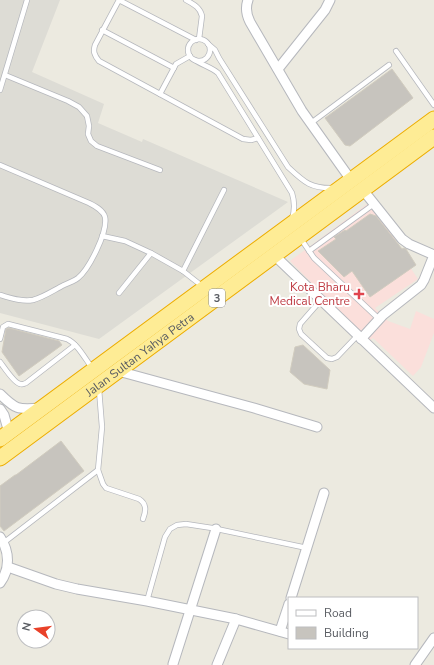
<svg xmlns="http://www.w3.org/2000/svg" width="434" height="665" font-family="'Nunito Sans',sans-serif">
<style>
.industrial{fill:#dddcd5}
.medical{fill:#fbdfdb}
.building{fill:#c7c4be;stroke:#d1ccbf}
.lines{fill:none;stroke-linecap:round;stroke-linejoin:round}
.service-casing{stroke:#b6b8bd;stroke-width:6}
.minor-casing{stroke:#b6b8bd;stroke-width:11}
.trunk-casing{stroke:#edad00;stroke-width:17}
.service{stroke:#fff;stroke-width:4.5}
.minor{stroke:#fff;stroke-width:9}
.trunk{stroke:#feec95;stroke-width:15}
.health-dot{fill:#e0444e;stroke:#fff;stroke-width:1.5}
.labels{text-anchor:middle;stroke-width:4;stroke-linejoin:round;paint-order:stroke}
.shield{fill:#fff;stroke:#8b8d91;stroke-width:1}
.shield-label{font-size:11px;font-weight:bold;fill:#595c62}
.health-label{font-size:12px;fill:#be3a42;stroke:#fff;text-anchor:end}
.street-label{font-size:12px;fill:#595c62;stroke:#fff}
</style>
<rect width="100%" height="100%" fill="#eceae0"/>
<path class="industrial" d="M 0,0 L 60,0 L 32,72 L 104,104 L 98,123 L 142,142 L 143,139 L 288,202 L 99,339 L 0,313 Z"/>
<path class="medical" d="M 370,202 L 396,240 L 393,242 L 418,279 L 375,308 L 388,321 L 410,329 L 416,311 L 434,319 L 434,333 L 421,367 L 413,376 L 373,338 L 369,341 L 290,261 Z"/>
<g class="building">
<path d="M 392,69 L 413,98 L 350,146 L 345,145 L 325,118 Z"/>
<path d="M 370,214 L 376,216 L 402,249 L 404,248 L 406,249 L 416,265 L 370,297 L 352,271 L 344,277 L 318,251 L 336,239 L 334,237 L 345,230 L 346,231 Z"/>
<path d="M 9,328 L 59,341 L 62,345 L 19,376 L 2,352 L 6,329 Z"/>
<path d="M 303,345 L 330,370 L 327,389 L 304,384 L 290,372 L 295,347 Z"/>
<path d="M 61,441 L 84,471 L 4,531 L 0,526 L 0,486 L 15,475 L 16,475 Z"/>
</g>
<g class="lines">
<g class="service-casing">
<g id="service">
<path d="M 186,0 C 193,4 200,7 202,16 L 199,39"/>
<path d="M 102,30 L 174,68"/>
<circle cx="199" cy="50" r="11"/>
<path d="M 196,40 L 119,0 L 95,45 C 93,51 94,55 99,61 L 243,139 L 251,140 L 258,138"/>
<path d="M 208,44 L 215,50 L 219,58 L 288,167 C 304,182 311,189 334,188"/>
<path d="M 396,51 L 434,105"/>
<path d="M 195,60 C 202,65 211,67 218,73 L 292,193 C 295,203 295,210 292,219"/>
<path d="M 5,75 L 68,101 L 79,107 L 87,116 L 89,126 L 88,134 L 91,141 L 97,146 L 160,170"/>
<path d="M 0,90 L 27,0"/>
<path d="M 160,94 L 176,64 L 190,56"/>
<path d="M 311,123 L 389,65"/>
<path d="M 0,165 L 89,203 C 95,206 103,210 105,217 C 108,232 89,269 78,278 C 74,281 69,283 64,285 C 54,290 44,297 33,300 C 22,302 11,298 0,295"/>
<path d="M 102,236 L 125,241 L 151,253"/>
<path d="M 301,239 L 314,258 L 379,319"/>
<path d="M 309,251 L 374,204"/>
<path d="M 183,271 L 224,190"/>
<path d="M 119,293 L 151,253 L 183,271 L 202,286"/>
<path d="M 321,300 L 300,324 L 299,329 L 301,334 L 327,358 L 332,359 L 337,357 L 358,335"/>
<path d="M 0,339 L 3,327 L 8,324 L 67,339 C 78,344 85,359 93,369"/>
<path d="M 0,362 C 4,367 14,383 20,384 C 23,385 23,384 26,383 L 75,345"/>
<path d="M 99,389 L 102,427 L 100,449 L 98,470 L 103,484 L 106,488 L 139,499 C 147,504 146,511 143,519"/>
<path d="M 2,544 L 98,470"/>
<path d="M 147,601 L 165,537 L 170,529 L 177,525 L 186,524 L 212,528 L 307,548"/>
</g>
</g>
<g class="minor-casing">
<g id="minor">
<path d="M 248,0 C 245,8 246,14 250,22 L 302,111 L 351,180"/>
<path d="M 278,69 L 325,10 L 330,0"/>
<path d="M 274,255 L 434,408"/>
<path d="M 361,339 L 383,315 L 421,285 L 424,280 L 434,255 L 409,244 L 402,239 L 363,190"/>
<path d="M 118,371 L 254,408 L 317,427"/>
<path d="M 0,394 C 15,409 18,410 39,408"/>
<path d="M 0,409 L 4,415 L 9,433"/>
<path d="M 0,537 C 10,552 10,569 0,583"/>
<path d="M 8,567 L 56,584 L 77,589 L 147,601 L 236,619 L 289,634"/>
<path d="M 291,598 L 324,493"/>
<path d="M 280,631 L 289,604"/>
<path d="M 173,664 L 216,529"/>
<path d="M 217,665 L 236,619"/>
<path d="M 415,665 L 434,638"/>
</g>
</g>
<g class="trunk-casing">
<g id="trunk">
<path d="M 0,439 L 434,119"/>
<path id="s1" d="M 0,458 L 434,137"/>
</g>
</g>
<use href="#service" class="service"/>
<use href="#minor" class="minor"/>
<use href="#trunk" class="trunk"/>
</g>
<path class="health-dot" d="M357 288h4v4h4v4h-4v4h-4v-4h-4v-4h4z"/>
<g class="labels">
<rect class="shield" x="209" y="289" width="16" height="18" rx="3"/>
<g class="shield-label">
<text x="217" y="302">3</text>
</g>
<g class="health-label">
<text x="350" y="291">Kota Bharu<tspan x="350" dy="14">Medical Centre</tspan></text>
</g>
<g class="street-label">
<text dy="4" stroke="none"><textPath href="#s1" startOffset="174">Jalan Sultan Yahya Petra</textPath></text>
</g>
</g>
<rect x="288" y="597" width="130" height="52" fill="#ffffff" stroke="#bdbec0"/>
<rect x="296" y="610" width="20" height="6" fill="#ffffff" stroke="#bdbec0"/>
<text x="324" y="617" font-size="12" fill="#595c62">Road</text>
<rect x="296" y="627" width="20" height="12" fill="#c7c4be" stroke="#bdbec0"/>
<text x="324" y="637" font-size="12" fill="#595c62">Building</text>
<g transform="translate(36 629) rotate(284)"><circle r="19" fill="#ffffff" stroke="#bdbec0"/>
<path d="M0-3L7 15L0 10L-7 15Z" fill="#e94129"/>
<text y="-6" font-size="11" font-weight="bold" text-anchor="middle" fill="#595c62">N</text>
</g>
</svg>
